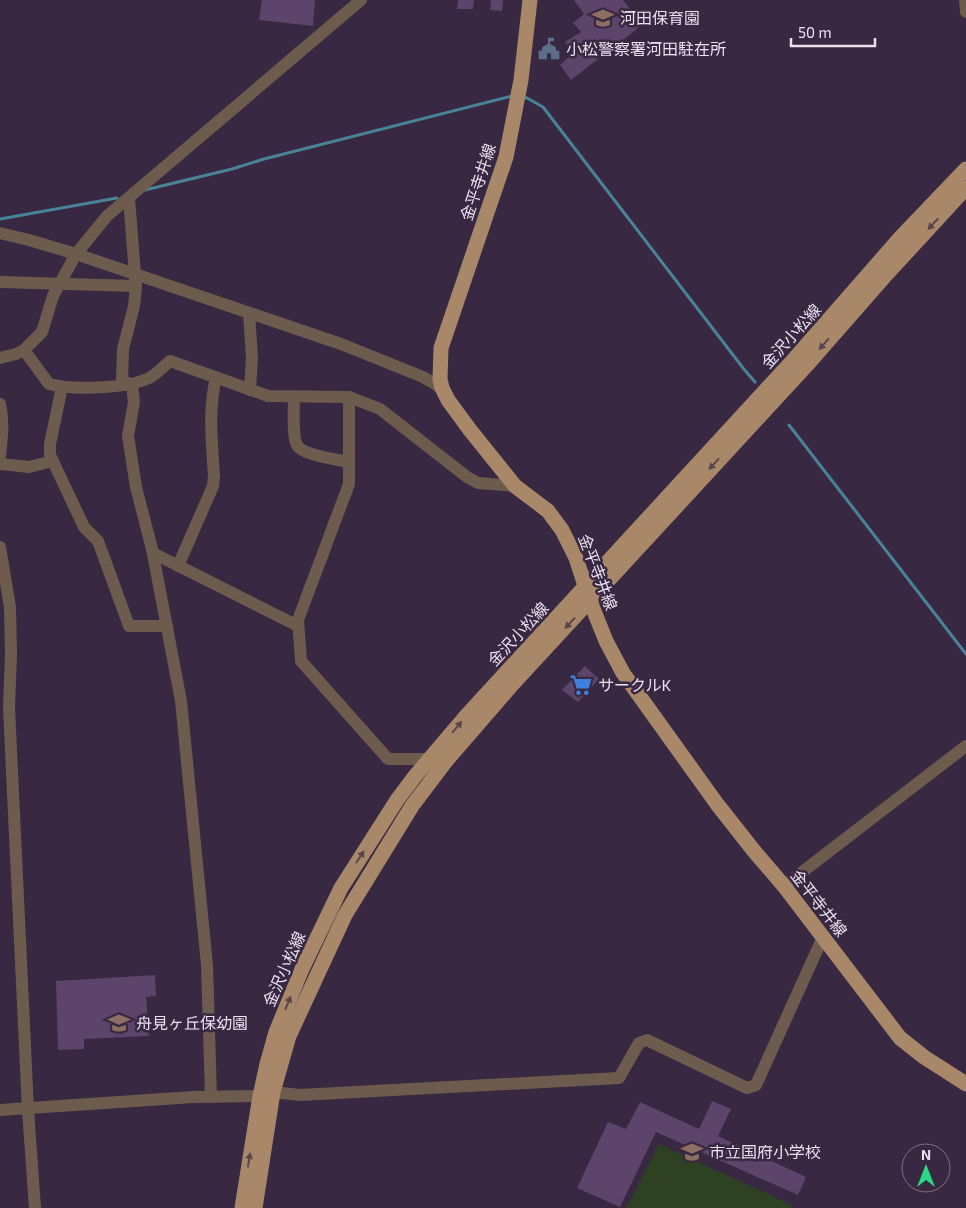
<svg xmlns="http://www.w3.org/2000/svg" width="966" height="1208" font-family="'Exo 2','Noto Sans JP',sans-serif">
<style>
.green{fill:#2e4123}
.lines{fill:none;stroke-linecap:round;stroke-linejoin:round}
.stream{stroke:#488397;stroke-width:3}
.building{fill:#5d446b}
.minor{stroke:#6d5c4e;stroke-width:12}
.major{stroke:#a9886a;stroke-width:15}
.oneway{fill:#5a454d}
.labels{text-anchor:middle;stroke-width:5;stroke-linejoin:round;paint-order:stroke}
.poi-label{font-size:16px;fill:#eae0f0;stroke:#382841;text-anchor:start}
.street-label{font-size:16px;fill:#eae0f0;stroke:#382841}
</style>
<rect width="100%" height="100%" fill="#382841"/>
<path class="green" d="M 659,1144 L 792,1205 L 791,1208 L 626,1208 Z"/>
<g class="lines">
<g class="stream">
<path d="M 521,97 L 527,98 L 543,107 L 743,368 L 755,382"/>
<path d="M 145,190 L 232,169 L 264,159 L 512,96"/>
<path d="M 0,219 L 117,198"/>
<path d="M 789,425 L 966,654"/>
</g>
</g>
<g class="building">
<path d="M 262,0 L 315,0 L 313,26 L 259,20 Z"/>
<path d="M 458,0 L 474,0 L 473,9 L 457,9 Z"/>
<path d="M 491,0 L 503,0 L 502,11 L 490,10 Z"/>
<path d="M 574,0 L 623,0 L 642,25 L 571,80 L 560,65 L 573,53 L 565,42 L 581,32 L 573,23 L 584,14 Z"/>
<path d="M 585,666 L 599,679 L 578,702 L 562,690 Z"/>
<path d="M 155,975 L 156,996 L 146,997 L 149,1036 L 84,1039 L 84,1049 L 58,1050 L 56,981 Z"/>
<path d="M 712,1101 L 731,1109 L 718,1136 L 806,1177 L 798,1195 L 656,1132 L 620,1207 L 577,1188 L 608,1122 L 626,1129 L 640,1102 L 699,1129 Z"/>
</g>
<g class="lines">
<g class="minor">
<path d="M 361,0 L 107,216 L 76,254 L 341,344 L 423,377 L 442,388"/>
<path d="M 965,0 L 966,12"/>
<path d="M 129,198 L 136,288 L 134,306 L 123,349 L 122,380 L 132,385"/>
<path d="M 0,233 L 29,240 L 76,254 L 53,296 L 42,332 L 24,350 L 16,354 L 0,358"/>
<path d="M 0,282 L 136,286"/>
<path d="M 249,313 L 252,358 L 250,390"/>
<path d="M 24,350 L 49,384 C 72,390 127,389 149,378 C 156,375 163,367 170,361 L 268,396 L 349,397 L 380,409 L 467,477 L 478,483 L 515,486"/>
<path d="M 132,385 L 134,402 L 128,436 L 136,487 L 152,549 L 181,701 L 207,965 L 211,1097"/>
<path d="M 62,387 L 50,444 L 50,455 L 84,527 L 98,541 L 129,626 L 167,626"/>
<path d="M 294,397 C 294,408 292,436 297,445 C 302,455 338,460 349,462"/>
<path d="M 349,397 L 349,484 L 298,620 L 301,661 L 388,759 L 430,759"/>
<path d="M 0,404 C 4,422 2,439 0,456"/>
<path d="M 0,464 L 29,467 L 53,461"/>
<path d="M 0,547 L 10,607 L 11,654 L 9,708 L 28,1110 L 35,1208"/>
<path d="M 153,553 L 298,626"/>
<path d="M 178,566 L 213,486 L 214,476 C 212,443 208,410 216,378"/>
<path d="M 784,886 L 966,746"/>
<path d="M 273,1092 L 300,1095 L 619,1078 L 639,1043 L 647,1040 L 747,1088 L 756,1085 L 823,937"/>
<path d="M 0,1110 L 193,1097 L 260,1096"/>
</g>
<g class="major">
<path d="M 530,0 L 521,80 L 506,157 L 441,348 L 440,379 L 442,388 L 448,400 L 470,430 L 515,486 L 548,511 L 562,530 L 576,558 L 590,601 L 606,641 L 623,673 L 717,804 L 754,851 L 784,886 L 900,1038 L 924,1057 L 966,1084"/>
<path d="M 242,1208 L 260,1096 L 267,1064 L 276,1032 L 302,969 L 341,888 L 397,800 L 415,776 L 466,716 L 796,357 L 900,238 L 966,169"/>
<path d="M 255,1208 L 273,1092 L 289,1036 L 345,915 L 412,806 L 446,761 L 510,687 L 806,366 L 884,277 L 966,188"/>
</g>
</g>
<defs><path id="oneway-solid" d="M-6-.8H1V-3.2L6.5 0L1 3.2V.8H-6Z" transform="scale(1.25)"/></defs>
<g class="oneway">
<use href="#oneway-solid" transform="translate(933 224) rotate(133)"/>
<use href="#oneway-solid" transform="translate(824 344) rotate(131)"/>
<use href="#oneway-solid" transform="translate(714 464) rotate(132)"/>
<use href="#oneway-solid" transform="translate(570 623) rotate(133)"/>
<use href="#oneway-solid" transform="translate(457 727) rotate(-50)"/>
<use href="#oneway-solid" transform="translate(360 857) rotate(-57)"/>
<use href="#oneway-solid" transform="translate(288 1003) rotate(-68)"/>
<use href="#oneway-solid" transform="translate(249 1160) rotate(-81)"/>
</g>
<defs>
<g id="school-bare" transform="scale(1.725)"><path d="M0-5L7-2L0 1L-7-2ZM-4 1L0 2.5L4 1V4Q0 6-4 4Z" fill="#8d6e63" stroke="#382841" stroke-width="2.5" paint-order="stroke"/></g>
<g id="civic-bare" transform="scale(1.725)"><path d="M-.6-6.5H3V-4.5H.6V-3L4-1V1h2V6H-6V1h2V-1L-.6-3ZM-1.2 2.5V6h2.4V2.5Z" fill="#5c6f8a" stroke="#382841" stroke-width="2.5" paint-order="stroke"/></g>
<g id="supermarket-bare" transform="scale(1.725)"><path d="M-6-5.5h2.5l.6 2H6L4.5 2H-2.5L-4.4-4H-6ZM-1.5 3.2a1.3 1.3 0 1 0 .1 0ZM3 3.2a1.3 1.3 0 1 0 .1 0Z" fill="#3f7fe0" stroke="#382841" stroke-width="2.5" paint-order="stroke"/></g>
</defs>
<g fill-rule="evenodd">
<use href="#school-bare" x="603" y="18"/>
<use href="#civic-bare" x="549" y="49"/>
<use href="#supermarket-bare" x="581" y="685"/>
<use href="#school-bare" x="119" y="1023"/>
<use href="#school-bare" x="692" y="1152"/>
</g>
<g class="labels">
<g class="poi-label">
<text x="620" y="24">河田保育園</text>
<text x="566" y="55">小松警察署河田駐在所</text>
<text x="598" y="691">サークルK</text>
<text x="136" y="1029">舟見ヶ丘保幼園</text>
<text x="709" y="1158">市立国府小学校</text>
</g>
<g class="street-label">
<text transform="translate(478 182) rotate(-72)" y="6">金平寺井線</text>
<text transform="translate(791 336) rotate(-48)" y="6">金沢小松線</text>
<text transform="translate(598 572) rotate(69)" y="6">金平寺井線</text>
<text transform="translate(518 634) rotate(-47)" y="6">金沢小松線</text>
<text transform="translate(819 903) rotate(52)" y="6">金平寺井線</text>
<text transform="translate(284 969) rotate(-66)" y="6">金沢小松線</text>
</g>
</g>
<g transform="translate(926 1168)"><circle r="24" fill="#382841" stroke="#7f7287"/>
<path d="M0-4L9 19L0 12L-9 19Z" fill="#2cd884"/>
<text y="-8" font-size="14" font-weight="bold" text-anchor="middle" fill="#eae0f0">N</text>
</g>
<path d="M791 38v8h84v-8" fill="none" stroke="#eae0f0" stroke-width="2.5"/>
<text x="798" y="38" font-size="15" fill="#eae0f0" stroke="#382841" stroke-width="4" paint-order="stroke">50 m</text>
</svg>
